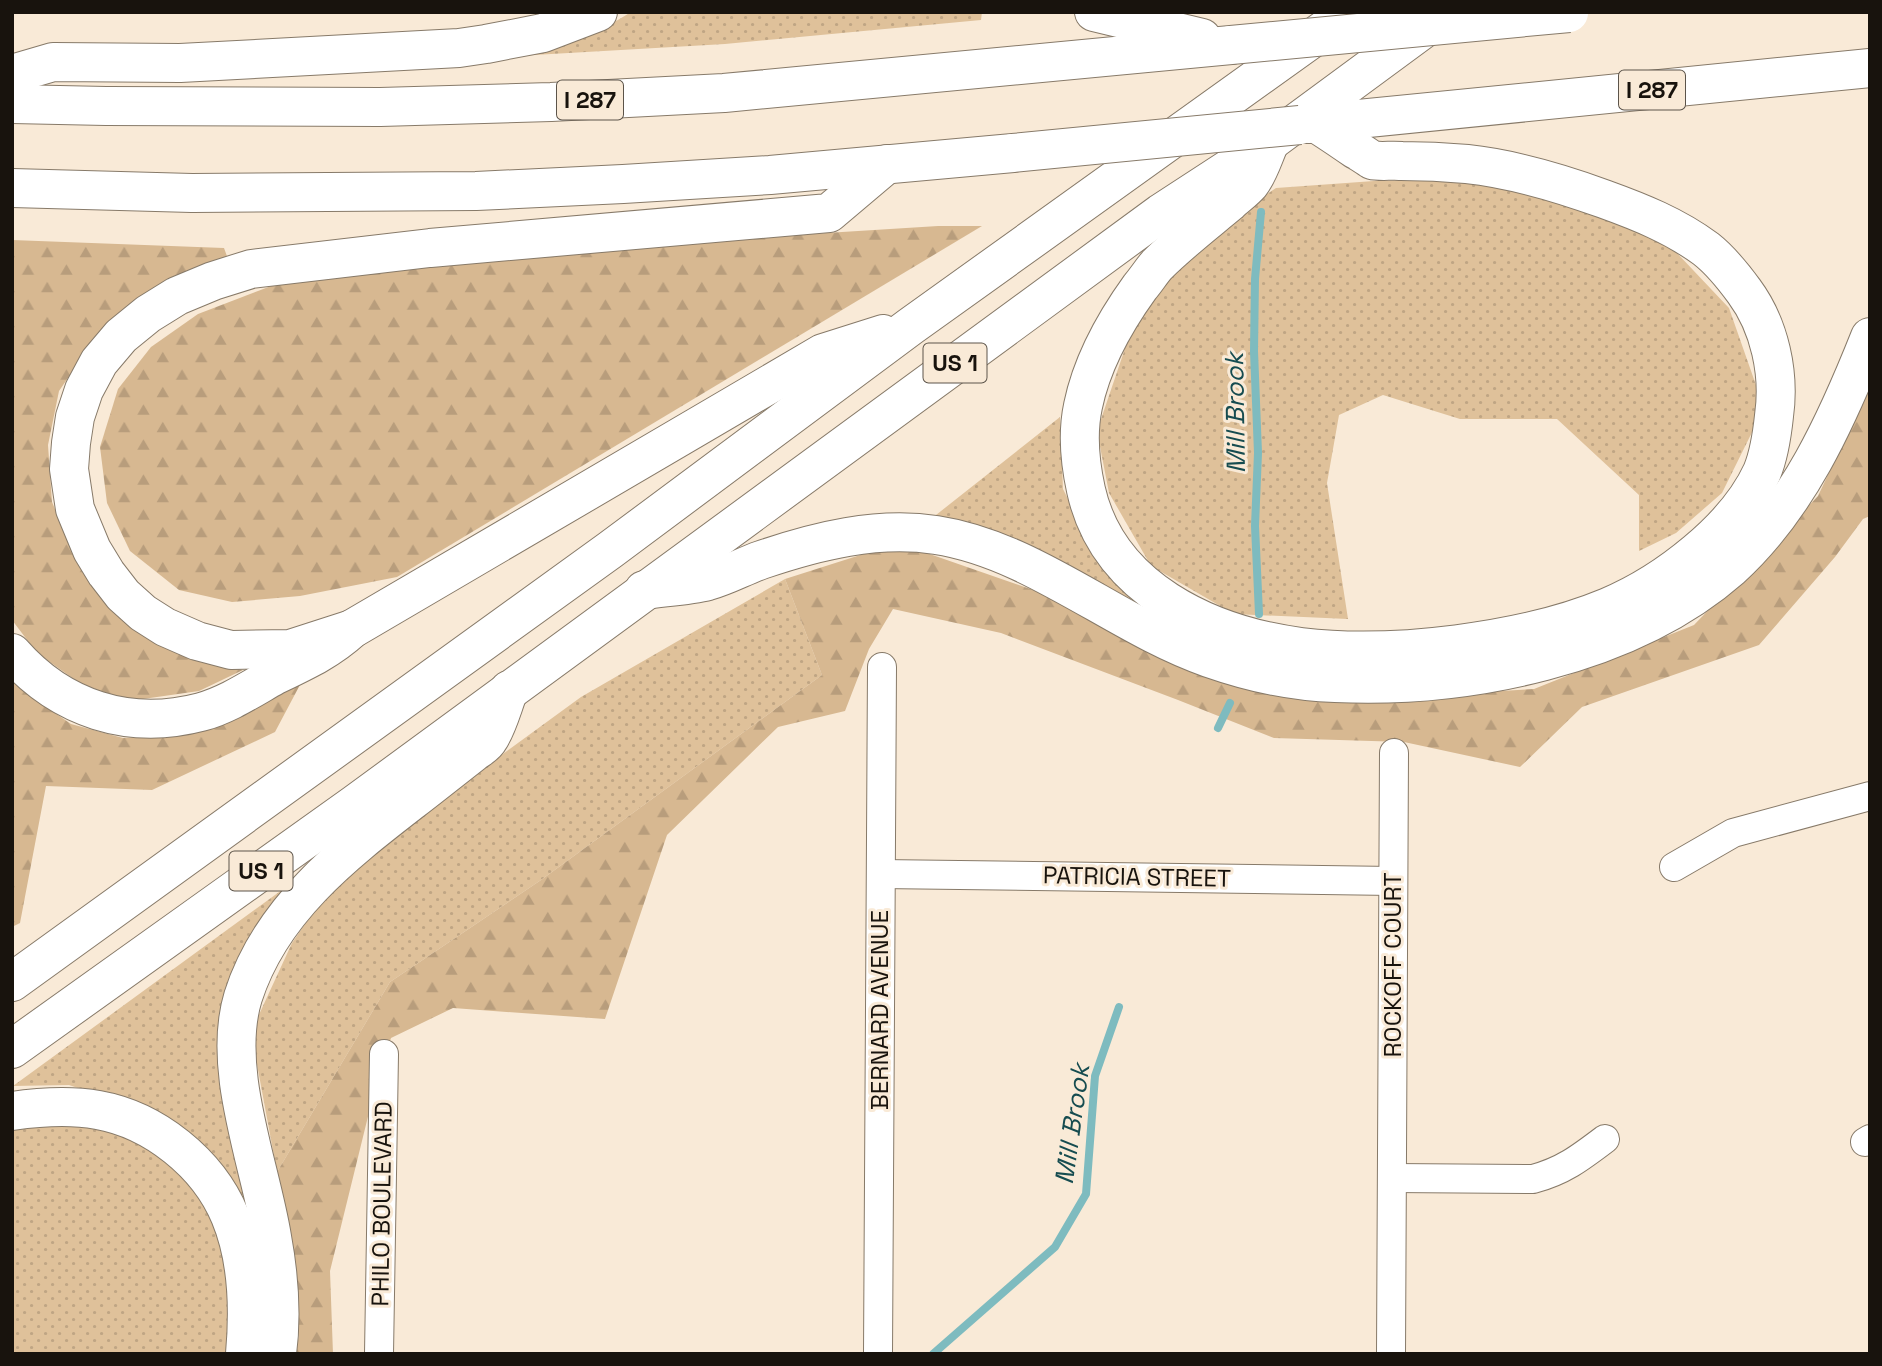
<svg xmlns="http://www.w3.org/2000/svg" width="1882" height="1366" font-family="'Space Grotesk',sans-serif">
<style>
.green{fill:url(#green-dots)}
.forest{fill:url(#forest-firs)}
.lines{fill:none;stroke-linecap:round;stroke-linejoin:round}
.stream{stroke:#7ebbbf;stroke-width:8}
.minor-casing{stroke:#877a69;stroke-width:30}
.trunk-casing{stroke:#877a69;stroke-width:40}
.motorway-casing{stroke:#877a69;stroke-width:40}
.minor{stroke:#fff;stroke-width:28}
.trunk{stroke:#fff;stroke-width:38}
.motorway{stroke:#fff;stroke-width:38}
.motorway-bridge-casing{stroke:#877a69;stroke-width:40;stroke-linecap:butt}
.motorway-bridge{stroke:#fff;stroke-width:38}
.labels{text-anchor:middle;stroke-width:6;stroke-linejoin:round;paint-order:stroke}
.shield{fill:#f9ead7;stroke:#5c544a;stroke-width:2}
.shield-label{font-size:23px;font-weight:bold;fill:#18130d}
.street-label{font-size:24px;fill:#18130d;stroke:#f9ead7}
.water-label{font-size:26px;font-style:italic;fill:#164c50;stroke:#f9ead7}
</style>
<defs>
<pattern id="green-dots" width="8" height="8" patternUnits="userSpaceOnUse" patternTransform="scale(1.75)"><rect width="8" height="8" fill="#dfc19a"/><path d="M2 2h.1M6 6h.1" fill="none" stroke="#bfa584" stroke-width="1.8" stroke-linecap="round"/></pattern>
<pattern id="forest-firs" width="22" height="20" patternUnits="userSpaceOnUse" patternTransform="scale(1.75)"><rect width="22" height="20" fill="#d7b891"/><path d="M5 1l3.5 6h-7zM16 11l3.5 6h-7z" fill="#b89d7c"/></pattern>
</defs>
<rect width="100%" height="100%" fill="#f9ead7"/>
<g class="green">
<path d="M 631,12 L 982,12 L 981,20 L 725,44 L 480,58 C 528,47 590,40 631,12 Z"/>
<path d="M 1498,178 L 1658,233 L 1729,308 L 1764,408 L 1722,493 L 1676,533 L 1639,551 L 1639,495 L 1557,419 L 1460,419 L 1383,395 L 1339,415 L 1327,483 L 1348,619 L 1234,614 L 1151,566 L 1109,493 L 1097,431 L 1135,319 L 1203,237 L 1276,188 L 1374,181 Z"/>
<path d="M 1060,417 L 1063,489 L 1100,563 L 1137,602 L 1005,536 L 936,515 Z"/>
<path d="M 785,579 L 822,675 L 541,880 L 390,982 L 277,1172 L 251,1032 L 292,943 L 341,872 L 581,697 Z"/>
<path d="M 286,887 L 242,963 L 250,1213 L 168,1118 L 69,1085 L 13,1086 Z"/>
<path d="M 69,1121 L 119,1132 L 161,1154 L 197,1191 L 224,1241 L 231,1299 L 230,1354 L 12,1354 L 12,1126 Z"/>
</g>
<g class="forest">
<path d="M 938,226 L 982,226 L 397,577 L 300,596 L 232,602 L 179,590 L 130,551 L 107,503 L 100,447 L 118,389 L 151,347 L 198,314 L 287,280 L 392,260 Z"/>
<path d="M 12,240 L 224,248 L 228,259 L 98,334 L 59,391 L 48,445 L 52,502 L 73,552 L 200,662 L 243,670 L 199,691 L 129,701 L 81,684 L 37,653 L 12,620 Z"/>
<path d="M 1870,385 L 1870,516 L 1863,519 L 1835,557 L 1759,645 L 1582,707 L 1520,767 L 1404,742 L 1274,738 L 1178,700 L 1001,633 L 893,609 L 869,649 L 845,711 L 778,727 L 667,835 L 605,1019 L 453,1008 L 391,1038 L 376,1084 L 330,1271 L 333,1354 L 295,1354 L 299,1336 L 277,1172 L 390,982 L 541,880 L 822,675 L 785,579 L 898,543 L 1056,598 L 1418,696 L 1534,689 L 1694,625 L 1818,496 Z"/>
<path d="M 12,674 L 23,691 L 71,724 L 123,738 L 179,735 L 302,681 L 275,732 L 152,790 L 46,786 L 20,923 L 12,927 Z"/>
</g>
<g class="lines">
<g class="stream">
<path d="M 1259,614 L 1255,526 L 1258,453 L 1254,351 L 1255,279 L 1261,212"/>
<path d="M 1218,728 L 1230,703"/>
<path d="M 933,1354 L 1055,1247 L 1086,1194 L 1095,1076 L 1119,1007"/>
</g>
<g class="minor-casing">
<g id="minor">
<path d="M 1674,867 L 1733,833 L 1870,796"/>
<path d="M 881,874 L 1393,881"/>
<path d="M 1865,1142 L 1870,1139"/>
<path d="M 1392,1178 L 1533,1179 C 1563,1171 1580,1158 1605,1139"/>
<path d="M 379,1354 L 384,1054"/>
<path d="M 878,1354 L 882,667"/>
<path d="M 1391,1354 L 1394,753"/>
</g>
</g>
<g class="trunk-casing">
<g id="trunk">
<path d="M 12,653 C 61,709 129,731 201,712 C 227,705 251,689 274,676 C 303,662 328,651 352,629 L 823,353 L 883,334"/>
<path d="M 12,982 L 610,550 L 911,326 L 1349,12"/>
<path d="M 12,1049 L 355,804 L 1161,213 L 1270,142 L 1437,19"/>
<path d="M 12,1111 C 40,1107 70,1105 98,1110 C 154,1120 208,1163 230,1216 C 248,1259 249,1309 245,1354"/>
<path d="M 277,1354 C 282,1316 279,1275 272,1237 C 260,1164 221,1069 243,997 C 273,902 357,844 431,786 C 445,775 459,764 473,753 C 478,749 486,745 489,739 C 498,726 503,705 509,690"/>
</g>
</g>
<g class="motorway-casing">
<g id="motorway">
<path d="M 1094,12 L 1202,38"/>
<path d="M 12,74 L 53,62 L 180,63 L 459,48 L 486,44 L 543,33 L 598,12"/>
<path d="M 12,104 L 106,106 L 380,107 L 551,102 L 724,93 L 1231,45"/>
<path d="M 1308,124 L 1870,68"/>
<path d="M 1270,142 C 1264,155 1259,173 1250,184 C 1244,191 1235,197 1229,203 C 1205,223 1179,243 1157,265 C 1151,272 1146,280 1140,287 C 1114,323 1092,362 1083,406 C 1077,434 1080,463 1086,490 C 1108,589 1209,635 1301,647 C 1391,658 1524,642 1608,607 C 1665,583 1736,529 1762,472 C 1769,455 1772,435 1774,416 C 1780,374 1770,326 1744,291 C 1733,276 1720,260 1706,249 C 1675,226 1640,212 1604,199 C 1560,183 1514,169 1467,164 C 1445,162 1423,161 1401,161 C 1392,160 1380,162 1372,160 C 1370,159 1359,151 1356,150 C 1343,141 1330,132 1317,124"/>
<path d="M 12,188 L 192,193 L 476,191 L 623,184 L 770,175 L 1013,153"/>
<path d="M 644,590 C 665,587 688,586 708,581 C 726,576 744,566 761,560 C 817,541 877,526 936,535 C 1034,550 1117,626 1209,658 C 1249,672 1292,682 1335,683 C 1466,689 1630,657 1731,568 C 1798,507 1837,420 1870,337"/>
<path d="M 352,629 L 290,649 L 231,650 L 197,641 L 165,627 L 143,613 L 123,595 L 106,573 L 92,550 L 75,509 L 69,469 L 71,443 L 75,417 L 84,390 L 99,362 L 121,336 L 148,314 L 177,296 L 213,281 L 251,269 L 430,248 L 829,213 L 887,164"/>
</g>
</g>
<use href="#minor" class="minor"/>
<use href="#trunk" class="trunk"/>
<use href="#motorway" class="motorway"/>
<g class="motorway-bridge-casing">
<g id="motorway-bridge">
<path d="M 1231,45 L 1569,13"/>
<path d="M 1013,153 L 1300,125"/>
</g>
</g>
<use href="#motorway-bridge" class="motorway-bridge"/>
</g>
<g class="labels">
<g class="shield">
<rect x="1619" y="70.5" width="66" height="39" rx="5"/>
<rect x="557" y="80.5" width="66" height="39" rx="5"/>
<rect x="923.5" y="343.5" width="63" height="39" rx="5"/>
<rect x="229.5" y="851.5" width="63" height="39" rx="5"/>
</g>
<g class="shield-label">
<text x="1652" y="98">I 287</text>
<text x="590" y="108">I 287</text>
<text x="955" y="371">US 1</text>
<text x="261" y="879">US 1</text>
</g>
<g class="street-label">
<text transform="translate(1137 877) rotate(1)" y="8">PATRICIA STREET</text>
<text transform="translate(1393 965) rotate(-90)" y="8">ROCKOFF COURT</text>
<text transform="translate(880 1010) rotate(-90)" y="8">BERNARD AVENUE</text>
<text transform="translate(382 1204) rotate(-89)" y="8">PHILO BOULEVARD</text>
</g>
<g class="water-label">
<text transform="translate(1235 413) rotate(-91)" y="9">Mill Brook</text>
<text transform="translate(1072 1124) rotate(-82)" y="9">Mill Brook</text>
</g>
</g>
<rect width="1882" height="1366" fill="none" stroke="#18130d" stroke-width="28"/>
</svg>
